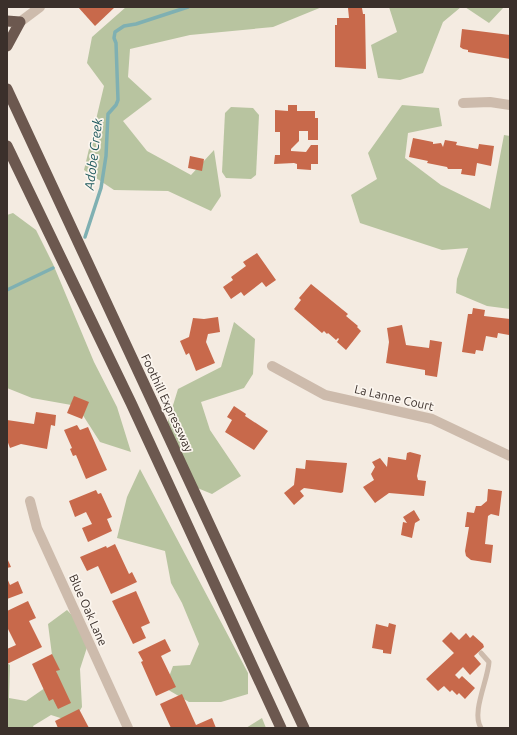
<svg xmlns="http://www.w3.org/2000/svg" width="517" height="735" font-family="Ubuntu,sans-serif">
<style>
.green{fill:#b8c4a0}
.lines{fill:none;stroke-linecap:round;stroke-linejoin:round}
.stream{stroke:#7fb0b2;stroke-width:3.5}
.building{fill:#c8694b}
.service{stroke:#cdbbac;stroke-width:5}
.minor{stroke:#cdbbac;stroke-width:10}
.trunk{stroke:#6c584f;stroke-width:11}
.labels{text-anchor:middle;stroke-width:3.5;stroke-linejoin:round;paint-order:stroke}
.street-label{font-size:12px;fill:#3b302b;stroke:#fbf5ee}
.water-label{font-size:13px;font-style:italic;fill:#1f5a5e;stroke:#fbf5ee}
</style>
<rect width="100%" height="100%" fill="#f4ebe1"/>
<g class="green">
<path d="M 126,7 L 322,7 L 273,27 L 190,35 L 130,49 L 128,77 L 152,99 L 123,121 L 147,151 L 191,175 L 214,150 L 221,196 L 211,211 L 168,191 L 114,190 L 84,170 L 104,86 L 87,63 L 92,37 Z"/>
<path d="M 389,7 L 461,7 L 443,22 L 423,73 L 400,80 L 378,78 L 371,45 L 397,32 Z"/>
<path d="M 465,7 L 504,7 L 489,23 Z"/>
<path d="M 402,105 L 439,108 L 442,126 L 408,133 L 405,158 L 441,185 L 490,209 L 504,135 L 510,136 L 510,309 L 487,306 L 456,293 L 457,279 L 468,248 L 442,250 L 360,223 L 351,195 L 377,179 L 368,153 Z"/>
<path d="M 231,107 L 253,108 L 259,115 L 256,175 L 251,179 L 226,178 L 222,172 L 225,113 Z"/>
<path d="M 13,213 L 36,230 L 53,264 L 94,362 L 117,407 L 131,452 L 100,442 L 77,406 L 32,398 L 7,388 L 7,215 Z"/>
<path d="M 234,322 L 255,339 L 253,374 L 244,388 L 201,402 L 210,430 L 241,476 L 212,494 L 195,487 L 166,428 L 178,389 L 221,367 Z"/>
<path d="M 140,469 L 248,673 L 248,694 L 221,702 L 189,702 L 165,688 L 173,666 L 190,665 L 199,644 L 182,603 L 171,583 L 165,551 L 117,538 L 127,497 Z"/>
<path d="M 67,610 L 91,635 L 80,669 L 82,707 L 73,722 L 51,715 L 33,726 L 34,728 L 7,728 L 7,663 L 10,665 L 9,698 L 26,701 L 58,679 L 52,655 L 48,624 Z"/>
<path d="M 262,718 L 266,728 L 246,728 Z"/>
</g>
<g class="lines">
<g class="stream">
<path d="M 85,237 L 101,188 L 106,156 L 108,114 L 116,105 L 118,100 L 116,43 L 114,38 L 115,32 L 124,26 L 136,24 L 188,7"/>
<path d="M 7,290 L 53,268"/>
</g>
</g>
<g class="building">
<path d="M 78,7 L 115,7 L 95,26 Z"/>
<path d="M 348,8 L 362,8 L 363,14 L 365,14 L 366,69 L 335,67 L 335,25 L 337,25 L 337,18 L 349,18 Z"/>
<path d="M 462,29 L 510,35 L 510,59 L 468,52 L 468,50 L 463,49 L 460,47 Z"/>
<path d="M 288,105 L 297,105 L 297,111 L 315,111 L 315,118 L 318,118 L 318,140 L 308,140 L 308,131 L 299,131 L 299,141 L 291,149 L 291,151 L 306,152 L 311,145 L 318,145 L 318,164 L 311,164 L 311,170 L 297,169 L 297,164 L 294,163 L 274,164 L 275,155 L 280,155 L 280,132 L 275,132 L 275,110 L 288,111 Z"/>
<path d="M 413,138 L 433,142 L 433,144 L 441,143 L 443,147 L 445,140 L 457,142 L 456,145 L 478,149 L 479,144 L 494,146 L 491,166 L 477,163 L 475,176 L 461,174 L 462,169 L 448,169 L 447,167 L 427,163 L 428,161 L 409,157 Z"/>
<path d="M 190,156 L 204,159 L 202,171 L 188,168 Z"/>
<path d="M 257,253 L 276,280 L 266,287 L 262,282 L 244,296 L 241,292 L 231,299 L 223,287 L 233,280 L 231,277 L 246,266 L 243,262 Z"/>
<path d="M 311,284 L 348,314 L 346,316 L 358,326 L 357,327 L 361,331 L 346,350 L 337,342 L 339,339 L 338,338 L 336,340 L 328,333 L 327,334 L 324,331 L 322,333 L 294,309 L 301,300 L 299,298 Z"/>
<path d="M 473,308 L 485,310 L 484,316 L 510,319 L 509,335 L 498,333 L 497,338 L 486,336 L 483,351 L 476,350 L 475,354 L 462,352 L 468,314 L 472,314 Z"/>
<path d="M 218,317 L 220,332 L 208,334 L 206,342 L 215,363 L 196,371 L 189,353 L 186,355 L 180,341 L 189,337 L 193,318 L 204,319 Z"/>
<path d="M 402,325 L 406,345 L 429,348 L 430,340 L 442,342 L 437,377 L 425,375 L 425,370 L 386,363 L 389,342 L 387,328 Z"/>
<path d="M 74,396 L 89,402 L 82,419 L 67,413 Z"/>
<path d="M 234,406 L 246,414 L 245,416 L 268,431 L 254,450 L 225,432 L 232,420 L 227,417 Z"/>
<path d="M 36,412 L 56,415 L 55,426 L 51,425 L 47,449 L 21,444 L 10,448 L 7,440 L 7,420 L 34,424 Z"/>
<path d="M 77,425 L 80,430 L 88,427 L 107,470 L 86,479 L 76,455 L 73,456 L 70,449 L 72,448 L 64,430 Z"/>
<path d="M 410,452 L 421,455 L 417,476 L 418,480 L 426,481 L 424,496 L 389,493 L 375,503 L 363,487 L 374,480 L 371,474 L 375,467 L 372,462 L 380,458 L 387,467 L 388,457 L 406,460 L 407,453 Z"/>
<path d="M 306,460 L 347,463 L 343,492 L 341,493 L 304,488 L 300,491 L 304,496 L 294,505 L 284,493 L 294,485 L 296,468 L 305,469 Z"/>
<path d="M 488,489 L 502,491 L 499,516 L 491,514 L 488,516 L 485,544 L 493,545 L 491,563 L 471,560 L 466,556 L 465,551 L 469,527 L 465,527 L 467,512 L 474,513 L 476,506 L 481,506 L 487,501 Z"/>
<path d="M 96,490 L 98,494 L 101,493 L 112,517 L 107,519 L 112,531 L 88,542 L 82,528 L 92,524 L 86,512 L 75,517 L 69,501 Z"/>
<path d="M 414,510 L 420,520 L 415,523 L 412,538 L 401,535 L 403,522 L 407,523 L 403,517 Z"/>
<path d="M 115,544 L 129,574 L 132,572 L 137,582 L 111,594 L 98,566 L 87,571 L 80,557 L 106,546 L 107,548 Z"/>
<path d="M 7,558 L 11,567 L 7,568 Z"/>
<path d="M 7,578 L 10,585 L 18,581 L 23,593 L 7,599 Z"/>
<path d="M 136,591 L 150,623 L 141,627 L 146,638 L 133,644 L 112,601 Z"/>
<path d="M 28,601 L 36,618 L 29,621 L 42,647 L 7,664 L 7,649 L 16,645 L 7,627 L 7,611 Z"/>
<path d="M 389,623 L 396,625 L 391,654 L 383,653 L 383,650 L 372,648 L 376,624 L 388,627 Z"/>
<path d="M 451,632 L 459,640 L 466,633 L 470,638 L 473,635 L 483,644 L 484,647 L 474,656 L 481,664 L 470,675 L 463,667 L 455,675 L 459,679 L 462,676 L 475,688 L 465,699 L 459,693 L 457,695 L 452,690 L 450,692 L 444,686 L 438,691 L 426,679 L 454,653 L 442,641 Z"/>
<path d="M 165,639 L 171,651 L 161,656 L 176,687 L 156,696 L 141,662 L 143,661 L 138,652 Z"/>
<path d="M 52,654 L 60,670 L 56,671 L 71,703 L 58,709 L 53,699 L 49,701 L 32,664 Z"/>
<path d="M 182,694 L 196,725 L 212,718 L 216,728 L 171,728 L 160,704 Z"/>
<path d="M 79,709 L 89,728 L 58,728 L 55,721 Z"/>
</g>
<g class="lines">
<path class="service" d="M 481,653 L 489,662 C 488,680 471,713 481,728"/>
<g class="minor">
<path d="M 20,22 L 40,7"/>
<path d="M 463,103 L 490,102 L 510,105"/>
<path d="M 272,366 L 325,395 L 432,419 L 510,456"/>
<path d="M 30,501 L 37,528 L 128,728"/>
</g>
<g class="trunk">
<path d="M 7,21 L 20,22 L 7,46"/>
<path d="M 7,89 L 304,728"/>
<path d="M 7,146 L 131,403 L 281,728"/>
</g>
</g>
<g class="labels">
<g class="street-label">
<text transform="translate(394 398) rotate(13)" y="4">La Lanne Court</text>
<text transform="translate(167 403) rotate(65)" y="4">Foothill Expressway</text>
<text transform="translate(88 610) rotate(66)" y="4">Blue Oak Lane</text>
</g>
<g class="water-label">
<text transform="translate(93 154) rotate(-83)" y="5">Adobe Creek</text>
</g>
</g>
<rect width="517" height="735" fill="none" stroke="#3b302b" stroke-width="16"/>
</svg>
